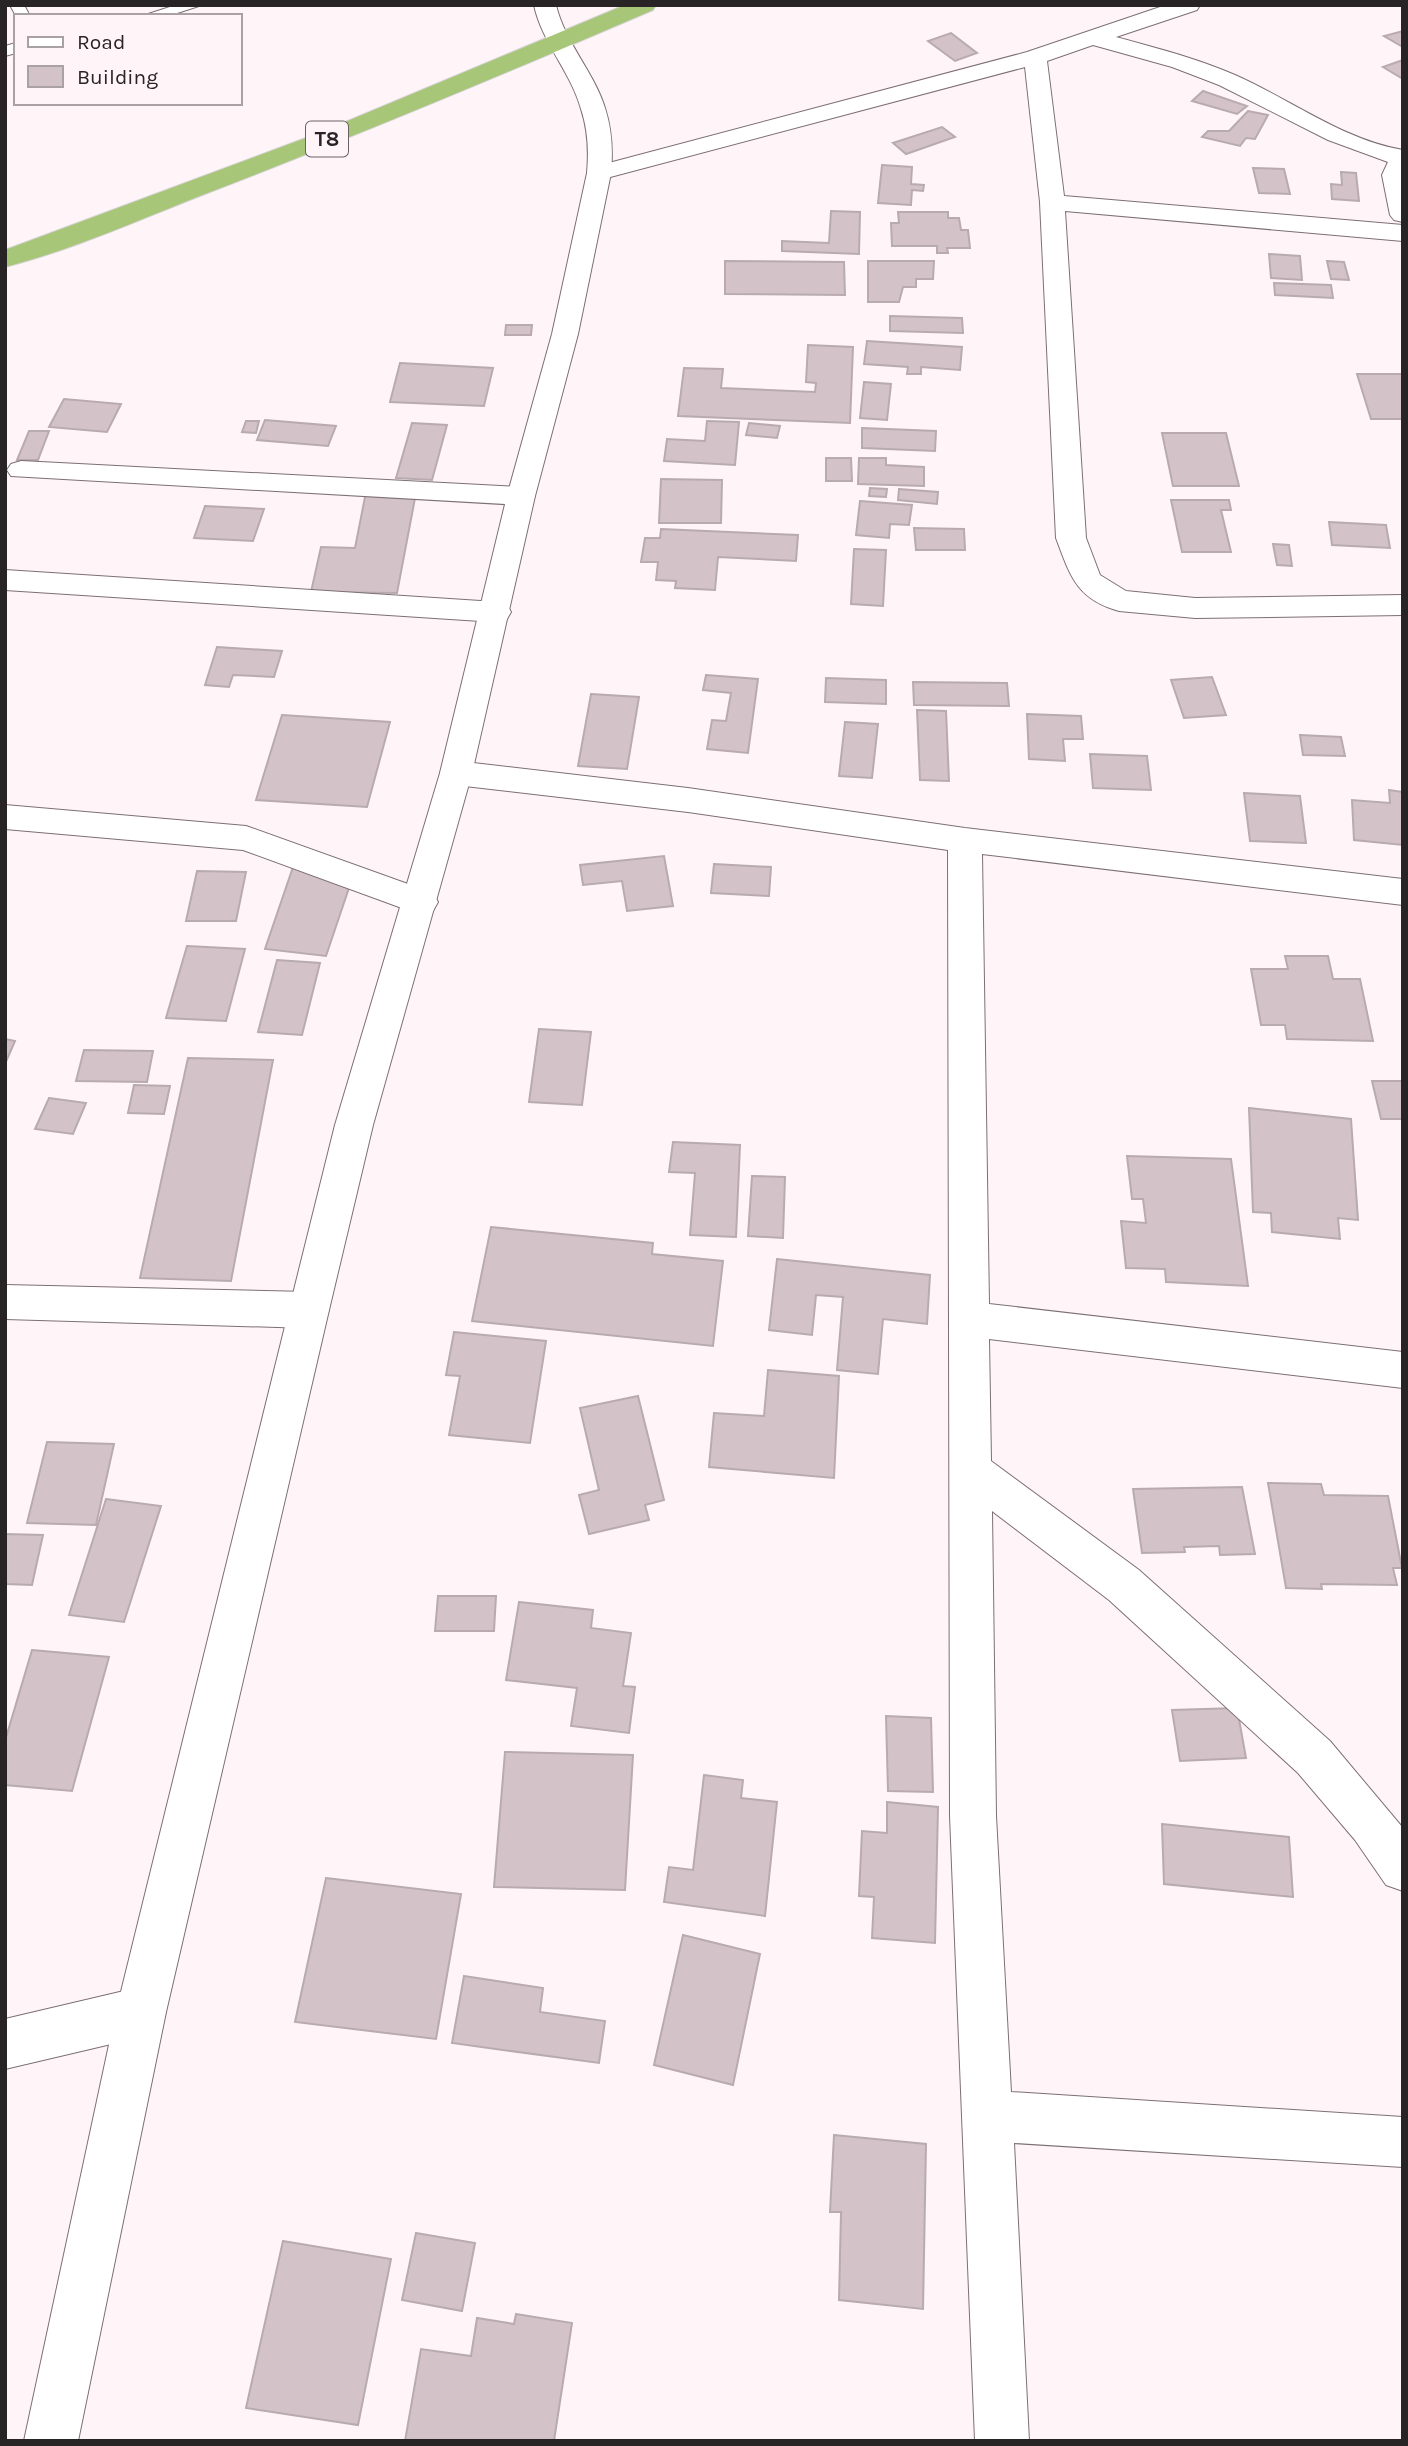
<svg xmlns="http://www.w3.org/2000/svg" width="1408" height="2446" font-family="Karla,sans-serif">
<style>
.building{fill:#d3c3c9;stroke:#b9aab0;stroke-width:2}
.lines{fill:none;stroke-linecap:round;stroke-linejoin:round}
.service-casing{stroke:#7d6f74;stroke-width:2}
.minor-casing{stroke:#7d6f74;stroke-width:2}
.tertiary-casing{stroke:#7d6f74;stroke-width:2}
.trunk-casing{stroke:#d4d3d3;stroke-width:2}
.service{fill:#fff;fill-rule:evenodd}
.minor{fill:#fff;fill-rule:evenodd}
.tertiary{fill:#fff;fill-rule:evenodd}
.trunk{fill:#a7c677;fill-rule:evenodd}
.labels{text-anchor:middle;stroke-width:7;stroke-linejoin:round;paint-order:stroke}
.shield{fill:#fff5f9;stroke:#686265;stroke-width:2}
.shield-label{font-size:21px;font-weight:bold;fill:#282325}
</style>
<rect width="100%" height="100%" fill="#fff5f9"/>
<g class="building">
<path d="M 1403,31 L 1403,47 L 1384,36 Z"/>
<path d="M 951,33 L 977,53 L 955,61 L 928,41 Z"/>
<path d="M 1403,60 L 1403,79 L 1383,67 Z"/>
<path d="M 1203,91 L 1247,106 L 1237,114 L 1192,101 Z"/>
<path d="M 1248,111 L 1268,115 L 1255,139 L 1246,138 L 1240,146 L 1202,137 L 1208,131 L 1229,131 Z"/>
<path d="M 942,127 L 955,137 L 906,154 L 893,143 Z"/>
<path d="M 882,165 L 912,167 L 911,184 L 924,185 L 923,191 L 912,190 L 911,205 L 878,203 Z"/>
<path d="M 1253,168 L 1284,169 L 1290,194 L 1259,193 Z"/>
<path d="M 1341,172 L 1356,173 L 1359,201 L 1332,199 L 1331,184 L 1342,185 Z"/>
<path d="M 831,211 L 860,212 L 859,254 L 782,251 L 782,241 L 829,243 Z"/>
<path d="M 898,212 L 948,212 L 948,218 L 959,218 L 961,230 L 968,230 L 970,248 L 947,248 L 948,253 L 937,253 L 937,246 L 892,246 L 891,223 L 899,223 Z"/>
<path d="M 1269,254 L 1300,256 L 1302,280 L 1271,278 Z"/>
<path d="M 725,261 L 844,262 L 845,295 L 725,294 Z"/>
<path d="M 868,261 L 934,261 L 933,279 L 916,279 L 916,287 L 903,287 L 899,302 L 868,302 Z"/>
<path d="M 1327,261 L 1344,262 L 1349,280 L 1331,279 Z"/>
<path d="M 1274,283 L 1331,285 L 1333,298 L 1275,295 Z"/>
<path d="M 890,316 L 962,318 L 963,333 L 890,331 Z"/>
<path d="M 506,325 L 532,325 L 531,335 L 505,335 Z"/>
<path d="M 867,341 L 962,347 L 960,370 L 921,367 L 921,374 L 907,374 L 908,367 L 864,364 Z"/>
<path d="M 808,345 L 853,347 L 850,423 L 678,416 L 684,368 L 723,369 L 721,388 L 815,392 L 816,383 L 806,382 Z"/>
<path d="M 400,363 L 493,368 L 484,406 L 390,402 Z"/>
<path d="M 1357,374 L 1403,374 L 1403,419 L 1371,419 Z"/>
<path d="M 864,382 L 891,384 L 887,420 L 860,418 Z"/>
<path d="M 64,399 L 121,404 L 107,432 L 49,427 Z"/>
<path d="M 265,420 L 336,426 L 328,446 L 257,440 Z"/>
<path d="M 246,421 L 259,421 L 256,433 L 242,432 Z"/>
<path d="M 707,421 L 739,422 L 735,465 L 664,461 L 667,439 L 705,441 Z"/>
<path d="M 412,423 L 447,425 L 432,480 L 396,478 Z"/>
<path d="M 749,423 L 780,426 L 777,438 L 746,435 Z"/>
<path d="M 862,428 L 936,431 L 935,451 L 862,448 Z"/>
<path d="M 29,431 L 49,431 L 38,460 L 17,460 Z"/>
<path d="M 1162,433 L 1226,433 L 1239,486 L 1173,486 Z"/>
<path d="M 826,458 L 851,458 L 852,481 L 826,481 Z"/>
<path d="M 859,458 L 886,458 L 886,465 L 924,467 L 924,486 L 858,484 Z"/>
<path d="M 661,479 L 722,480 L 721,523 L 659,523 Z"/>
<path d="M 870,488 L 887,489 L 886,497 L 869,496 Z"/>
<path d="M 899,489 L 938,492 L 937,504 L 898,500 Z"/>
<path d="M 366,492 L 416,493 L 397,593 L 311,592 L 321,547 L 355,548 Z"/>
<path d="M 1171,500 L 1229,500 L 1231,510 L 1221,510 L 1231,552 L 1182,552 Z"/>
<path d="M 860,501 L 912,505 L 909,525 L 890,524 L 889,538 L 856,535 Z"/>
<path d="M 205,506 L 264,509 L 253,541 L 194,538 Z"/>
<path d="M 1329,522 L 1386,525 L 1390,548 L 1332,545 Z"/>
<path d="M 914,528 L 964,529 L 965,550 L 916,550 Z"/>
<path d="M 661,529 L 798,535 L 796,561 L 718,557 L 715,590 L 675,588 L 676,581 L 656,580 L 658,562 L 641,562 L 645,538 L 660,538 Z"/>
<path d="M 1273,544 L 1289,545 L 1292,566 L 1277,565 Z"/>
<path d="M 854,549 L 886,550 L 883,606 L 851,604 Z"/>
<path d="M 217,647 L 282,651 L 274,677 L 233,675 L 229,687 L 205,685 Z"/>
<path d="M 706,675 L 758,679 L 748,753 L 707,749 L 712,720 L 726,721 L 731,693 L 703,690 Z"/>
<path d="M 1212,677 L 1226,715 L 1184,718 L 1171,680 Z"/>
<path d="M 826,678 L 886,680 L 886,704 L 825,702 Z"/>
<path d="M 913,682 L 1007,683 L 1009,706 L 914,705 Z"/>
<path d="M 591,694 L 639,697 L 627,769 L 578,766 Z"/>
<path d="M 917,710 L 946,711 L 949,781 L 920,780 Z"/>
<path d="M 1027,714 L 1081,716 L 1083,739 L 1063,739 L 1065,761 L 1029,759 Z"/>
<path d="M 282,715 L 390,722 L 367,807 L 256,800 Z"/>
<path d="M 845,722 L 878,724 L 872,778 L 839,776 Z"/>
<path d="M 1300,735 L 1341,737 L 1345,756 L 1303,755 Z"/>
<path d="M 1090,754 L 1147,756 L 1151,790 L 1093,788 Z"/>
<path d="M 1389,790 L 1403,792 L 1403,845 L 1354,840 L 1352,800 L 1390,803 Z"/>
<path d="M 1244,793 L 1300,796 L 1306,843 L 1250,841 Z"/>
<path d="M 664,856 L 673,906 L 627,911 L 622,881 L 583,885 L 580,865 Z"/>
<path d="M 714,864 L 771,867 L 769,896 L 711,893 Z"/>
<path d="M 293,867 L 354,873 L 326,956 L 265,949 Z"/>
<path d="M 197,871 L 246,872 L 236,921 L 186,921 Z"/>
<path d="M 187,946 L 245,949 L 226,1021 L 166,1018 Z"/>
<path d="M 1285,956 L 1328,956 L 1333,979 L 1360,979 L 1373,1041 L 1287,1039 L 1285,1025 L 1261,1025 L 1251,969 L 1288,969 Z"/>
<path d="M 277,960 L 320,963 L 302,1035 L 258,1032 Z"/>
<path d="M 539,1029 L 591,1032 L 582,1105 L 529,1102 Z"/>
<path d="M 5,1039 L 15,1041 L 5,1064 Z"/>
<path d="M 84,1050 L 153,1051 L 147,1082 L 76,1081 Z"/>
<path d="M 188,1058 L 273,1060 L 231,1281 L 140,1278 Z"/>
<path d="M 1372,1081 L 1403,1081 L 1403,1119 L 1381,1119 Z"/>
<path d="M 134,1085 L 170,1086 L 164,1114 L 128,1113 Z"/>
<path d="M 49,1098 L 86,1103 L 73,1134 L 35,1129 Z"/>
<path d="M 1249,1108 L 1351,1119 L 1358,1220 L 1338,1218 L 1340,1239 L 1272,1232 L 1271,1213 L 1253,1212 Z"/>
<path d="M 673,1142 L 740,1145 L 736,1237 L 690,1235 L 695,1173 L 669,1172 Z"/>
<path d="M 1127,1156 L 1231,1159 L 1248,1286 L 1166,1282 L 1165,1269 L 1126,1268 L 1121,1221 L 1146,1223 L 1143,1199 L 1132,1199 Z"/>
<path d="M 752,1176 L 785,1177 L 783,1238 L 748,1236 Z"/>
<path d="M 491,1227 L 653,1243 L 652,1254 L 723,1261 L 713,1346 L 472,1321 Z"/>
<path d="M 777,1259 L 930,1275 L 927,1324 L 883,1319 L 878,1374 L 837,1370 L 843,1297 L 816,1295 L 812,1335 L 769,1330 Z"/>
<path d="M 454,1332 L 546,1341 L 530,1443 L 449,1435 L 460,1376 L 446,1375 Z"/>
<path d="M 768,1370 L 839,1376 L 834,1478 L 709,1467 L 714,1413 L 764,1416 Z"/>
<path d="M 638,1396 L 664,1500 L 645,1505 L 649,1520 L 589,1534 L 579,1495 L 599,1490 L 580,1408 Z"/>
<path d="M 47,1442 L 114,1444 L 96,1525 L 27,1523 Z"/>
<path d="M 1268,1483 L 1321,1484 L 1324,1495 L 1388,1496 L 1402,1568 L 1393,1568 L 1397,1585 L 1321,1584 L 1322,1589 L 1286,1588 Z"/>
<path d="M 1242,1487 L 1255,1554 L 1220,1555 L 1219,1546 L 1184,1547 L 1185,1552 L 1142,1553 L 1133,1489 Z"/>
<path d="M 106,1499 L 161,1506 L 124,1622 L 69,1615 Z"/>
<path d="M 5,1534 L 43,1535 L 32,1585 L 5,1584 Z"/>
<path d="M 438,1596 L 496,1596 L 494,1631 L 435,1631 Z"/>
<path d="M 519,1602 L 593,1610 L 591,1628 L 631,1633 L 623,1686 L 635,1687 L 629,1733 L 571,1726 L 577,1688 L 506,1680 Z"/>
<path d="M 32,1650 L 109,1657 L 72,1791 L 5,1785 L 5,1741 Z"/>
<path d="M 1237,1708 L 1246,1758 L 1180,1761 L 1172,1710 Z"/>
<path d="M 886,1716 L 931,1718 L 933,1792 L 888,1791 Z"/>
<path d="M 505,1752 L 633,1755 L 625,1890 L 494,1887 Z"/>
<path d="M 704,1775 L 743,1780 L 741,1798 L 777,1802 L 765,1916 L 664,1902 L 669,1867 L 693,1870 Z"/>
<path d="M 887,1802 L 938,1807 L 935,1943 L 872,1938 L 874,1897 L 859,1896 L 862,1831 L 887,1833 Z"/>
<path d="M 1162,1824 L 1289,1837 L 1293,1897 L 1164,1884 Z"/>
<path d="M 326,1878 L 461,1894 L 436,2039 L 295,2022 Z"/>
<path d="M 683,1935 L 760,1954 L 733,2085 L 654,2065 Z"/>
<path d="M 464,1976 L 543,1988 L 540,2012 L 605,2021 L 599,2063 L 452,2043 Z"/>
<path d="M 834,2135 L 926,2144 L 923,2309 L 839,2300 L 841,2212 L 830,2212 Z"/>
<path d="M 416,2233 L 475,2243 L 462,2311 L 402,2300 Z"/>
<path d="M 283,2241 L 391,2259 L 358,2425 L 246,2408 Z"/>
<path d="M 516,2314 L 572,2323 L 554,2441 L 405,2441 L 421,2349 L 471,2356 L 477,2318 L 514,2324 Z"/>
</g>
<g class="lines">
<g class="service-casing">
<g id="service">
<path d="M 10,5 L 24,5 L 30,16 L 16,16 Z"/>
<path d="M 176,5 L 202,5 L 168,16 L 142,16 Z"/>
<path d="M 16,43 L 16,53 L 5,56 L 5,46 Z"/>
</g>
</g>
<g class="minor-casing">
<g id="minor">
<path d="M 1166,5 L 1200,5 L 1197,10 L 1116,37 C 1156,48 1196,58 1235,75 C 1290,99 1343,140 1403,150 L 1403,222 L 1394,220 L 1390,215 L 1382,175 L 1388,162 L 1328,140 L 1219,85 L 1172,67 L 1093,45 L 1047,61 L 1064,196 L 1403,225 L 1403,241 L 1065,211 L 1086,538 L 1100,575 L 1126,591 L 1195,598 L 1403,595 L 1403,615 L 1195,618 L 1119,611 C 1076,599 1070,575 1056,538 L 1040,202 L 1025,67 L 599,180 L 590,178 L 587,173 L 590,168 L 1027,52 Z"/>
<path d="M 21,461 L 521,487 L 531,489 L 535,496 L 531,503 L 521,505 L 11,476 L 7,470 L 11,464 Z"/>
<path d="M 5,570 L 496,602 L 507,605 L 511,612 L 507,619 L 496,622 L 5,590 Z"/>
<path d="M 456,761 L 688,788 L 965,828 L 1403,879 L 1403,905 L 982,854 L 989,1304 L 1403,1352 L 1403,1388 L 989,1339 L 991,1461 L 1139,1570 L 1330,1741 L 1403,1828 L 1403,1891 L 1386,1885 L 1355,1840 L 1298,1773 L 1109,1600 L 992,1511 L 996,1816 L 1011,2092 L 1403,2117 L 1403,2167 L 1014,2143 L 1029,2441 L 975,2441 L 950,1816 L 948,850 L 688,812 L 456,785 L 445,781 L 440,773 L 445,765 Z"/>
<path d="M 5,805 L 246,826 L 433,893 L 438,902 L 433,911 L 421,915 L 243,850 L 5,829 Z"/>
<path d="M 5,1285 L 309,1292 L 323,1298 L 329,1310 L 323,1322 L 309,1328 L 5,1319 Z"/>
<path d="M 141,1987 L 158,1995 L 166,2012 L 158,2029 L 141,2037 L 5,2069 L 5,2019 Z"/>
</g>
</g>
<g class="tertiary-casing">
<path id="tertiary" d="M 534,5 L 556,5 C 565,43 594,72 605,108 C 612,130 613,151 611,173 L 578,334 L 535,496 L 472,773 L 373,1125 L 329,1310 L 166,2012 L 78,2441 L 24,2441 L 116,2012 L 289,1310 L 335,1125 L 440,773 L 507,496 L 552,334 L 587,173 C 589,151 588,130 581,109 C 571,72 542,43 534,5 Z"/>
</g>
<g class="trunk-casing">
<path id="trunk" d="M 625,5 L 656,5 L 653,10 C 506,73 359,135 210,192 C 143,218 75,249 5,267 L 5,250 L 319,133 Z"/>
</g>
<use href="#service" class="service"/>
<use href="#minor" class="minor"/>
<use href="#tertiary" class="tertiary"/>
<use href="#trunk" class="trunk"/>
</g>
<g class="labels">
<rect class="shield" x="306" y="121.5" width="42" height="35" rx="5"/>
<g class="shield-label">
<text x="327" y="146">T8</text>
</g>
</g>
<rect width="1408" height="2446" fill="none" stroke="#282325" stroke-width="14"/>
<rect x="14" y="14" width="228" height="91" fill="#fff5f9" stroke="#a9a1a4" stroke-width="2"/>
<rect x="28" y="37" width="35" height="10" fill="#ffffff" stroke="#a9a1a4" stroke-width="2"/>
<text x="77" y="49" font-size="21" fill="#282325">Road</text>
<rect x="28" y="66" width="35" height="21" fill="#d3c3c9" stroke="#a9a1a4" stroke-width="2"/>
<text x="77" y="84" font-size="21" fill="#282325">Building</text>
</svg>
